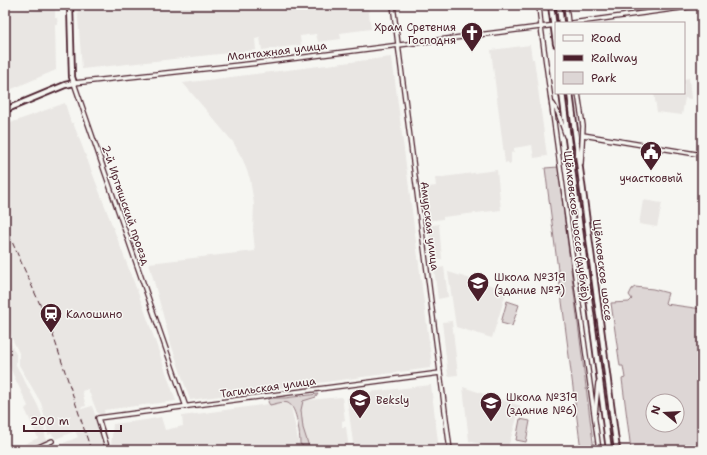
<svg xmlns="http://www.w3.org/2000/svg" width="707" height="455" font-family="'Shantell Sans',sans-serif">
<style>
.built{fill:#e9e6e3}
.green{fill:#ddd6d5;stroke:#947a80;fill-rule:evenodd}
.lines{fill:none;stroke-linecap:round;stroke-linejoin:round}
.minor-casing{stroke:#4a1f2b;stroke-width:6}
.major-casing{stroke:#4a1f2b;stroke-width:8}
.minor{stroke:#f6f6f2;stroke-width:3.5}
.major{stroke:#f6f6f2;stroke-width:4.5}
.rail{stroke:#4a1f2b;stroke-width:1;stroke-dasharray:6 3;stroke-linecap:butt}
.labels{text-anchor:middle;stroke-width:3;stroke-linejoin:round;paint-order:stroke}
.poi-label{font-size:11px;fill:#4a1f2b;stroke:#f6f6f2;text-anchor:start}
.street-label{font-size:11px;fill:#4a1f2b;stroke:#f6f6f2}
</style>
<rect width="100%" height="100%" fill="#f6f6f2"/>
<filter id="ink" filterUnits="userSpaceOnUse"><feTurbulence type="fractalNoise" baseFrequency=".025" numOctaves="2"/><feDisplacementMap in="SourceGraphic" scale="8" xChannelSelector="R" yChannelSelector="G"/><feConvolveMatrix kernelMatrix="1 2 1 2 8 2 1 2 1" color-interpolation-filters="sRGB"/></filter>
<g filter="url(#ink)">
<g class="built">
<path d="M 77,5 L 368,5 L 371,29 L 340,33 L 341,39 L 318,42 L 316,34 L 300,36 L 301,45 L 262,50 L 260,38 L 255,39 L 256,50 L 82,69 Z"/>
<path d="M 55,7 L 55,18 L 57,18 L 58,25 L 55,25 L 56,70 L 5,92 L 5,12 Z"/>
<path d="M 530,45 L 532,59 L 534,59 L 547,156 L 534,158 L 532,145 L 514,148 L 514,152 L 511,153 L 511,164 L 508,164 L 508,162 L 505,163 L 491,50 Z"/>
<path d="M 391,57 L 392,58 L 432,364 L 430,368 L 190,400 L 170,341 L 149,263 L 255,251 L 253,231 L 254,204 L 250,179 L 243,160 L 233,142 L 183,83 Z"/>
<path d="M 689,78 L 691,99 L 685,98 L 682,115 L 657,112 L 654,93 L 684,93 L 684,79 Z"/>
<path d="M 65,103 L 71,123 L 73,123 L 79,138 L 143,306 L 176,401 L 104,410 L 105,415 L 100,415 L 97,412 L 88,389 L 82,391 L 86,406 L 81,407 L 82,409 L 92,406 L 104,439 L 103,450 L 60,450 L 59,445 L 78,437 L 75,431 L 56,439 L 52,434 L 48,435 L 45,418 L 41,403 L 19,365 L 19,353 L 5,324 L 5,125 Z"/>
<path d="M 497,170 L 501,210 L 443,217 L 443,219 L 427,221 L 423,188 L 436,186 L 435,178 Z"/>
<path d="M 643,200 L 662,203 L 657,227 L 639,224 Z"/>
<path d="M 439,224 L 442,259 L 432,260 L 428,226 Z"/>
<path d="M 444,267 L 448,297 L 438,299 L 434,269 Z"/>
<path d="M 448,272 L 507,290 L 492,338 L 456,327 Z"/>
<path d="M 452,321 L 458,375 L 448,376 L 442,322 Z"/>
<path d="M 5,334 L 16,354 L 16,365 L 37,404 L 43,418 L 46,441 L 26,450 L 11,450 L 38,438 L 25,409 L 28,406 L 5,357 Z"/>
<path d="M 431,385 L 439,450 L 354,450 L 347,398 L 364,396 L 365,398 L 370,399 L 369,392 Z"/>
<path d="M 463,387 L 521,406 L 507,450 L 498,450 L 469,441 Z"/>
<path d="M 342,397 L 345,420 L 342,421 L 342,427 L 346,427 L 349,450 L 305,450 L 296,401 Z"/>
<path d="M 290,401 L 300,450 L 112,450 L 111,446 L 113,424 L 146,420 L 161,417 L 165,430 L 183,426 L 182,416 Z"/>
</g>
<g class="green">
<path d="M 558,167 L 594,450 L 581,450 L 545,168 Z"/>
<path d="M 635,287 L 653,289 L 668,293 L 665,303 L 666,304 L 702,309 L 702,450 L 631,450 L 622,379 L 625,378 L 623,366 L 620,366 L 611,303 L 629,302 L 632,299 L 629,295 L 632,289 ZM 653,401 L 677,401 L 677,425 L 653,425 Z"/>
<path d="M 507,301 L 519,305 L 512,326 L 501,323 Z"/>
<path d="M 318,394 L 316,397 L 303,401 L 301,410 L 303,428 L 310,450 L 304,450 L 303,446 L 300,444 C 300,435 297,407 288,403 C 283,401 275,404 270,405 L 268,402 L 269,399 L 272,398 L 285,398 Z"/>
<path d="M 520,419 L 530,421 L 526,442 L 516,440 Z"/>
</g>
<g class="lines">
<g class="minor-casing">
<g id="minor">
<path d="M 393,5 L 450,450"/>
<path d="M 539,5 L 541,27 L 599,450"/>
<path d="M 566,5 L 568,23"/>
<path d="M 572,23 L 702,5"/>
<path d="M 578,93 L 583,126 L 581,163"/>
<path d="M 553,104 L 558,113 L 566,136"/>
<path d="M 583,135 L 702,155"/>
<path d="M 186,407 L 74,83 L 258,63 L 556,25"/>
<path d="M 595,415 L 598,383"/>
<path d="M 32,450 L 52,441"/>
<path d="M 108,450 L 98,418 L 440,373"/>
</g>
</g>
<g class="major-casing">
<g id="major">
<path d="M 551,5 L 556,44"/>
<path d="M 559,5 L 561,23"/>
<path d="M 562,93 L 609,450"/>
<path d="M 570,93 L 617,450"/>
<path d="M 5,110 L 65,85 L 74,83 L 72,77 L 70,5"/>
</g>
</g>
<use href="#minor" class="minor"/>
<use href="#major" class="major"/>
<path class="rail" d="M 5,226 L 51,329 L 91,450"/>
</g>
</g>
<defs>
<g id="church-pin" transform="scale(1.15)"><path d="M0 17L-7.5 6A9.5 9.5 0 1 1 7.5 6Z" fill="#4a1f2b" stroke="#f6f6f2"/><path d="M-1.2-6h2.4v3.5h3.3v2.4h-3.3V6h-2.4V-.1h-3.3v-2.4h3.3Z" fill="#fff"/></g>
<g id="civic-pin" transform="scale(1.15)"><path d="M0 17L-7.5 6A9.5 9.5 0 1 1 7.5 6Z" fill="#4a1f2b" stroke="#f6f6f2"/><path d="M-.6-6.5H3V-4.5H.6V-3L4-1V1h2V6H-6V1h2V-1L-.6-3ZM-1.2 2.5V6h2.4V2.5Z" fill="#fff"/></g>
<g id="school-pin" transform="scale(1.15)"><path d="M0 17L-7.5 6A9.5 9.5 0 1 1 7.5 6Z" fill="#4a1f2b" stroke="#f6f6f2"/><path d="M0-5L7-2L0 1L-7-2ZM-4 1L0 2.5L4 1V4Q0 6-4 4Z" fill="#fff"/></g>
<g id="station-pin" transform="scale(1.15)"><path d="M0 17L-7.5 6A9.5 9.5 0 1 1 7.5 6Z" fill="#4a1f2b" stroke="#f6f6f2"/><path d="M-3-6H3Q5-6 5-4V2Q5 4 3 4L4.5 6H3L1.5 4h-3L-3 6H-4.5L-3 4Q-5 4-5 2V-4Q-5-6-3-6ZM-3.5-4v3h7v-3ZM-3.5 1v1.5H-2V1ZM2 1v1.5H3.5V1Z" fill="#fff"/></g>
</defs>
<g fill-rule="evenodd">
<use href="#church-pin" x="472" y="33"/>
<use href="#civic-pin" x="651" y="152"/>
<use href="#school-pin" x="478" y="283"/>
<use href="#station-pin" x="51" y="314"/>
<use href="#school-pin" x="360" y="400"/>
<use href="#school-pin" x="491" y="403"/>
</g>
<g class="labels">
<g class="poi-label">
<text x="456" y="31" text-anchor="end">Храм Сретения<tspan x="456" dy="13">Господня</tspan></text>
<text x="651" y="182" text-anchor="middle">участковый</text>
<text x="494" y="281">Школа №319<tspan x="494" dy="13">(здание №7)</tspan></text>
<text x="66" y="318">Калошино</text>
<text x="506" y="401">Школа №319<tspan x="506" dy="13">(здание №6)</tspan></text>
<text x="376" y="404">Beksly</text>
</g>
<g class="street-label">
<text transform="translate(277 51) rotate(-7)" y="4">Монтажная улица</text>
<text transform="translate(126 205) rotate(71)" y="4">2-й Иртышский проезд</text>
<text transform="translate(430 226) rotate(83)" y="4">Амурская улица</text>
<text transform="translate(577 226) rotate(83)" y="4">Щёлковское шоссе (дублёр)</text>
<text transform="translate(603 270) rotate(83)" y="4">Щёлковское шоссе</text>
<text transform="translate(268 387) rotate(-8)" y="4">Тагильская улица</text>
</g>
</g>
<rect width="707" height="455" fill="none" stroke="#f6f6f2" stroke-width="20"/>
<rect x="10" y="10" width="687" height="435" fill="none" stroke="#4a1f2b" stroke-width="1.5" filter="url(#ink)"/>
<rect x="555" y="22" width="130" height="72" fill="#f6f6f2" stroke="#b1a0a2"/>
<rect x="563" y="35" width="20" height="6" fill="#f6f6f2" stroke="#b1a0a2"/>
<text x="591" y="42" font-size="12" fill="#4a1f2b">Road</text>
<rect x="563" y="55" width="20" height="6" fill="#4a1f2b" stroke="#b1a0a2"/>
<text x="591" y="62" font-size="12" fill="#4a1f2b">Railway</text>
<rect x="563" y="72" width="20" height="12" fill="#ddd6d5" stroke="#b1a0a2"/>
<text x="591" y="82" font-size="12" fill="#4a1f2b">Park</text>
<g transform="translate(665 413) rotate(288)"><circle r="19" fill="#f6f6f2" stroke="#b1a0a2"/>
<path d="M0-3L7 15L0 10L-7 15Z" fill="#4a1f2b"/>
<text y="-6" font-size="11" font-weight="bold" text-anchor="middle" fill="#4a1f2b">N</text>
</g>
<path d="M24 425v6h97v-6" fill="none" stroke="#4a1f2b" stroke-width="2"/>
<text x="30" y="425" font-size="12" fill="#4a1f2b" stroke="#f6f6f2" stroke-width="3" paint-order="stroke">200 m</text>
</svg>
